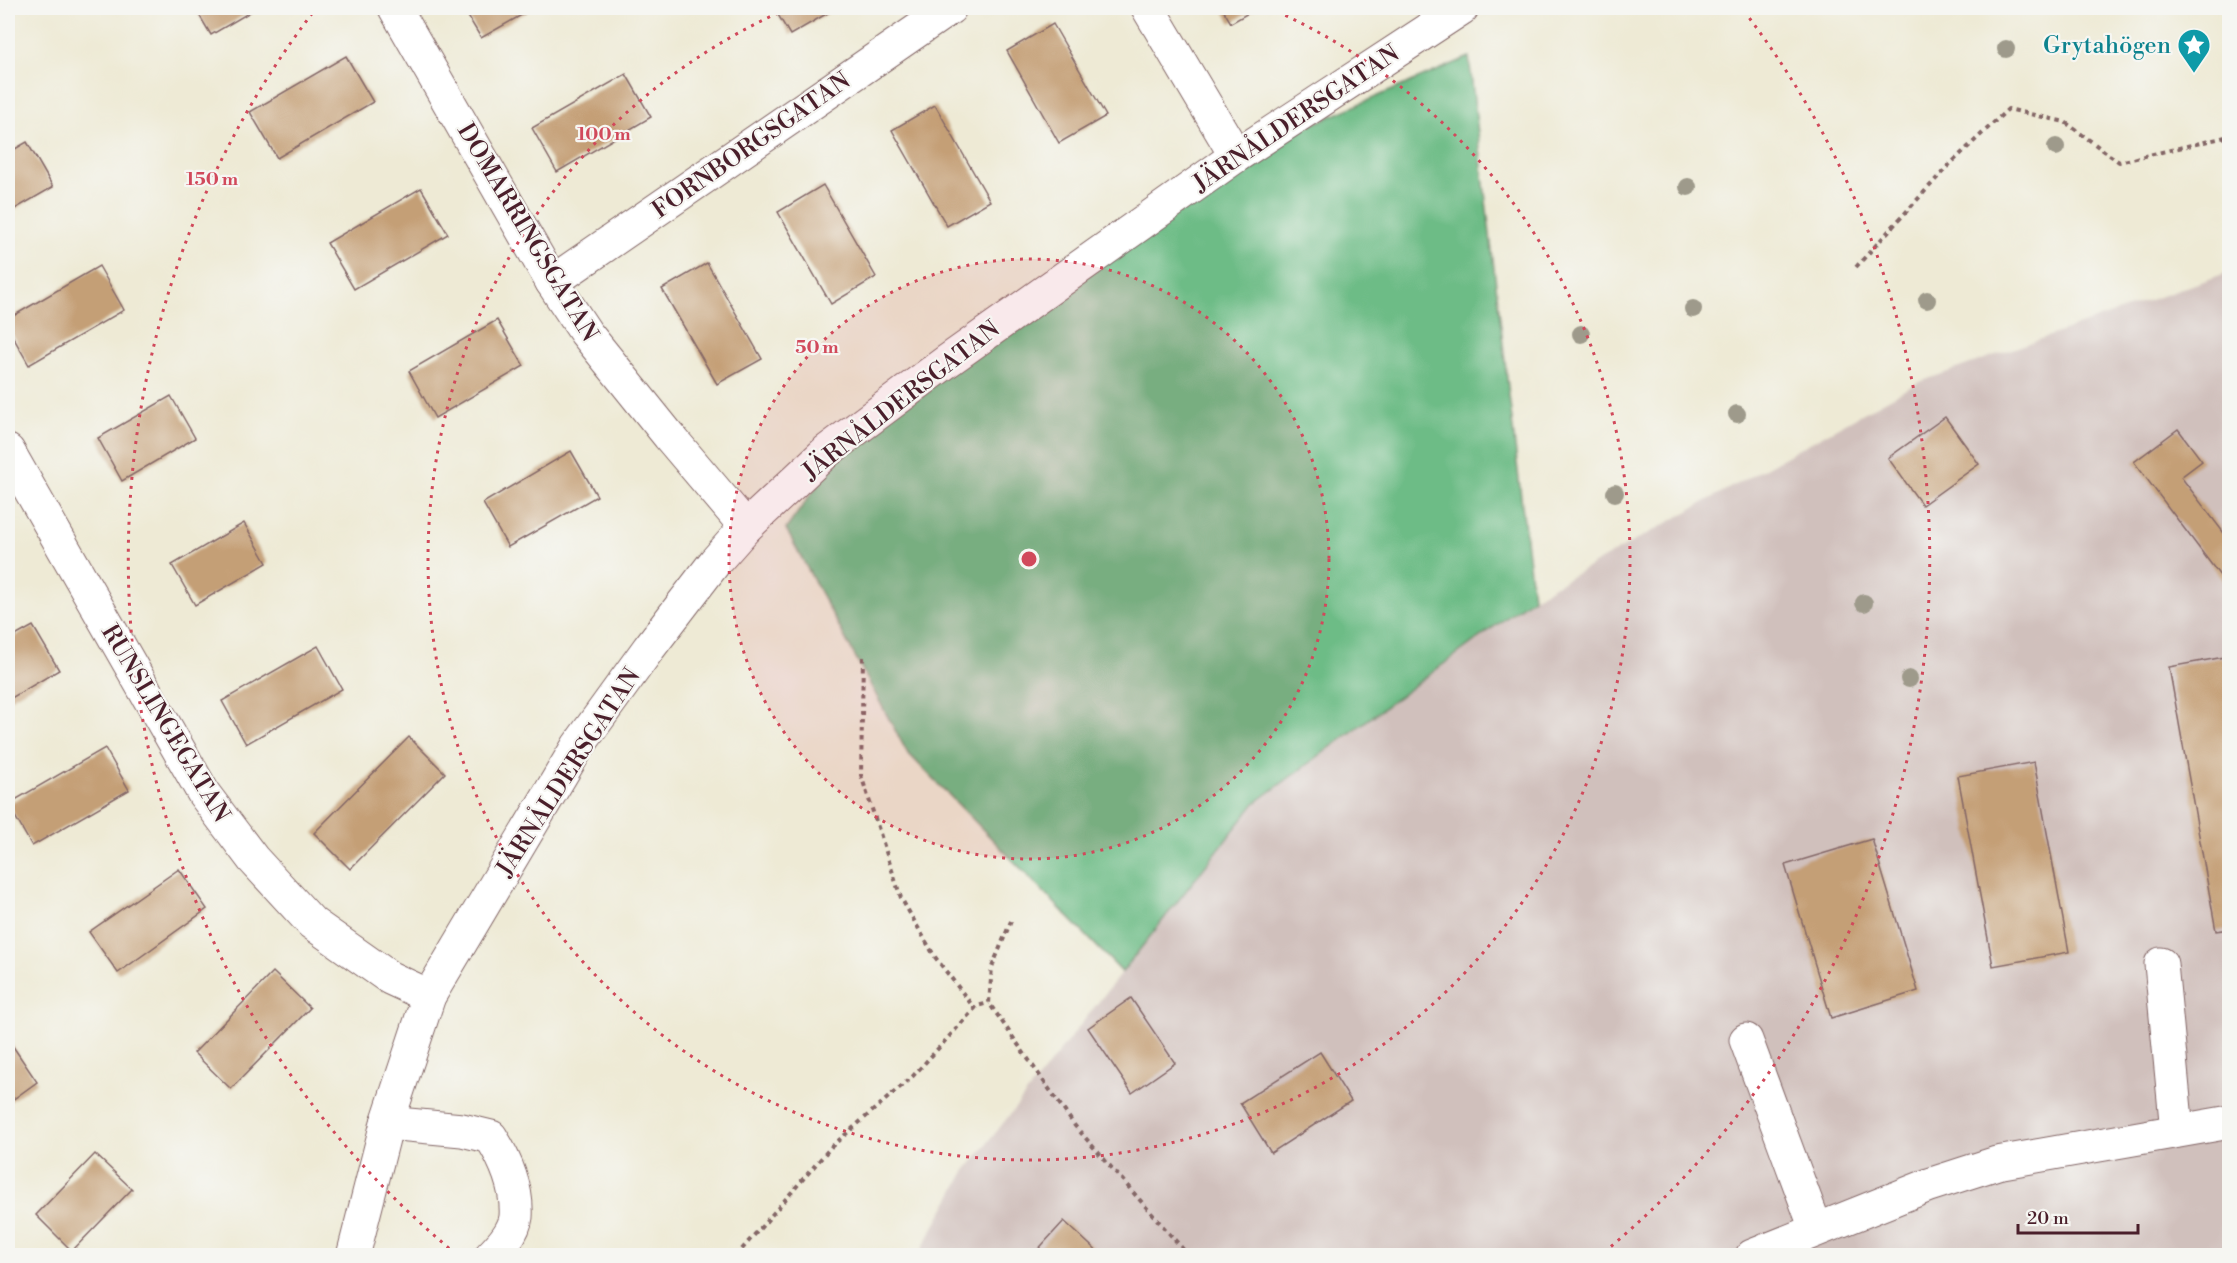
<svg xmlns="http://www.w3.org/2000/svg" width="2237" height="1263" font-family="'Libre Bodoni',serif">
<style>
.industrial{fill:#d0c0bc}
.forest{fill:#6dbc86;stroke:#5c6e58;stroke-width:1.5}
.building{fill:#c49f76}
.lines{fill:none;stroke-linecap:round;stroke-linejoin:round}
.minor-casing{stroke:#836666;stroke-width:35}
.path{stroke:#836666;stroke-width:4;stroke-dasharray:4.5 4.5;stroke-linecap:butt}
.minor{stroke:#fff;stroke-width:33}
.tree{fill:#9e9a8b}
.ring{fill:none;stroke:#d1495b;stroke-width:3;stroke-dasharray:3 6}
.labels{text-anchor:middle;stroke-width:4.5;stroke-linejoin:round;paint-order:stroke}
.culture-label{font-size:24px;fill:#0d838f;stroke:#f6f6f2;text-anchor:end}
.street-label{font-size:24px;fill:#4a1f2b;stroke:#f6f6f2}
.centre{fill:#d1495b;stroke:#f6f6f2;stroke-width:3}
.ring-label{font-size:18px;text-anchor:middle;font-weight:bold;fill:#d1495b;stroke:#f6f6f2;stroke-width:4.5;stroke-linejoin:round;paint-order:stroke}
</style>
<rect width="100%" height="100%" fill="#f6f6f2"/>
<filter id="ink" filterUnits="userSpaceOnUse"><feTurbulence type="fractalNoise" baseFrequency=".0167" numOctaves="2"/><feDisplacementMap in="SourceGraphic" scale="12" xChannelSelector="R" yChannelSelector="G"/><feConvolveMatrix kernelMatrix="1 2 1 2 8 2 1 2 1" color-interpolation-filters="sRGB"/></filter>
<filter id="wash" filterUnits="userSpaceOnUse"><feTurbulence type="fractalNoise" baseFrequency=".008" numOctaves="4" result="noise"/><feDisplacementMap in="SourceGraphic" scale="24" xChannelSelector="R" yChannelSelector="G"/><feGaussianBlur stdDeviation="1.35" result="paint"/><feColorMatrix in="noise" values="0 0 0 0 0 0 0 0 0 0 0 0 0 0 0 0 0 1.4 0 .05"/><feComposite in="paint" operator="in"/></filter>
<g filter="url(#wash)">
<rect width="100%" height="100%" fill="#eeead5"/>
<path class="industrial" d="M 2229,272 L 2229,1255 L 918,1256 L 964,1173 L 1255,803 L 1533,598 L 1917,383 Z"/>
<path class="forest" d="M 1469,57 L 1533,598 L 1255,803 L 1122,972 L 907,752 L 786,529 L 845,447 L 1238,156 Z"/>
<g id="blocks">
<g class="building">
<path d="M 195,8 L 257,8 L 211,35 Z"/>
<path d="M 463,8 L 534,8 L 481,38 Z"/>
<path d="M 774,8 L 831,8 L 833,10 L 790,35 Z"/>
<path d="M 1222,8 L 1257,8 L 1231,23 Z"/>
<path d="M 1053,24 L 1106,116 L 1059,143 L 1007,51 Z"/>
<path d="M 346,56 L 373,102 L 277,158 L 250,112 Z"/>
<path d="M 626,74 L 651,117 L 557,172 L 532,128 Z"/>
<path d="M 935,105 L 990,201 L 947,226 L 892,130 Z"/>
<path d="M 27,142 L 53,187 L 8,213 L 8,153 Z"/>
<path d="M 823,185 L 876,277 L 831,304 L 778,212 Z"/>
<path d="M 421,188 L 448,234 L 354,289 L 327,243 Z"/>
<path d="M 707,263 L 762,359 L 717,384 L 662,289 Z"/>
<path d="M 99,266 L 124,310 L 29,365 L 8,328 L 8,319 Z"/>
<path d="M 497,320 L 524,366 L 435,418 L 409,371 Z"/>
<path d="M 171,396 L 195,438 L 122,481 L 98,438 Z"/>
<path d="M 1945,417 L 1979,464 L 1922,505 L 1888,458 Z"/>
<path d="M 2178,429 L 2202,461 L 2181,477 L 2230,541 L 2230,589 L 2134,462 Z"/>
<path d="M 571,451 L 597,496 L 508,547 L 483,503 Z"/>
<path d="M 244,523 L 267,563 L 195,605 L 172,565 Z"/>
<path d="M 33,626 L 59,670 L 8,700 L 8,640 Z"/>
<path d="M 318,646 L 342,689 L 246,744 L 222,701 Z"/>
<path d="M 2230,656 L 2230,929 L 2216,931 L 2169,667 Z"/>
<path d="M 409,737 L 445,773 L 350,869 L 314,833 Z"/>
<path d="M 105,748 L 129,790 L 32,846 L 8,804 Z"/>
<path d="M 2034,762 L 2069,952 L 1993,966 L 1958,776 Z"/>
<path d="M 1872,839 L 1918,991 L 1831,1018 L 1785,865 Z"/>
<path d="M 179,869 L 207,909 L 118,973 L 89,932 Z"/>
<path d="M 273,972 L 310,1008 L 231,1089 L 194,1053 Z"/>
<path d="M 1131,998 L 1175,1063 L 1132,1093 L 1088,1028 Z"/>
<path d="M 8,1039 L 37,1082 L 8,1103 Z"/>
<path d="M 1320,1052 L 1351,1101 L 1271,1153 L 1240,1103 Z"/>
<path d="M 95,1154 L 132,1189 L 72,1251 L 36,1215 Z"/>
<path d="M 1064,1221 L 1102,1256 L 1032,1256 Z"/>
</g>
</g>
</g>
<g filter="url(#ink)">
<use href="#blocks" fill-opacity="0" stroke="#836666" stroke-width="1.5"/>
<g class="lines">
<g class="minor-casing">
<g id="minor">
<path d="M 395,8 L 552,282 L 586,333 L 669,436 L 746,527"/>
<path d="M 1148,8 L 1236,156"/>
<path d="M 552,282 L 950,8"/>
<path d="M 8,451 L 204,794 L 253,859 L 312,923 L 390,978 L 429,996"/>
<path d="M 2161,964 L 2177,1131"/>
<path d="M 1746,1040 L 1816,1229"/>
<path d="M 387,1123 L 462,1130 L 491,1137 C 506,1161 518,1188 516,1217 C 514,1232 501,1246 491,1256"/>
<path d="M 353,1256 L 387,1123 L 429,996 L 578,746 L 649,648 L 715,562 L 746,527 L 827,451 L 946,362 L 1236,156 L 1462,8"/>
<path d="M 1752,1256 L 1929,1185 L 1997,1163 L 2230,1122"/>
</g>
</g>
<g class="path">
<path d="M 1856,267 L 1947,167 L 2008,109 L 2065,122 L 2119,162 L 2230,136"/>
<path d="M 863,657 L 861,775 L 901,898 L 935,957 L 975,1009"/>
<path d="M 1011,921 L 992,967 L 989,1003 L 1075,1126 L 1189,1256"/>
<path d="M 736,1256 L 831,1147 L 913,1076 L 977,1006 L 989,1003"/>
</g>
<use href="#minor" class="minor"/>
</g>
<g class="tree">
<circle cx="2006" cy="49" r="9"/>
<circle cx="2056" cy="147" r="9"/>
<circle cx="1688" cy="187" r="9"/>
<circle cx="1927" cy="300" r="9"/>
<circle cx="1693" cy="309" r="9"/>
<circle cx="1581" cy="334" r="9"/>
<circle cx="1737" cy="414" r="9"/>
<circle cx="1615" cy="493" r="9"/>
<circle cx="1864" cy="603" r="9"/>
<circle cx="1909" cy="679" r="9"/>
</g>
</g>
<circle cx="1029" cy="559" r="300" fill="#d1495b" fill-opacity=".12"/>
<g class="ring">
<circle cx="1029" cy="559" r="300"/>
<path d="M1269 8A601 601 0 1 1 789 8"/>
<path d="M456 1254A901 901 0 0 1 314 11M1744 11A901 901 0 0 1 1602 1254"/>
</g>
<defs>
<g id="sight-pin" transform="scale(1.725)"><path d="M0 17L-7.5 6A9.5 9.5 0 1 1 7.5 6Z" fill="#0f9aa8" stroke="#f6f6f2"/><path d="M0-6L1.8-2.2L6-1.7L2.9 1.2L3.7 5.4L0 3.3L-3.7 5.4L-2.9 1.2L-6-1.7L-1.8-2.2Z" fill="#fff"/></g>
</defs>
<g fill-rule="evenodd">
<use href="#sight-pin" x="2194" y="45"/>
</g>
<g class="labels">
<g class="culture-label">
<text x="2171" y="53">Grytahögen</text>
</g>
<g class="street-label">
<text transform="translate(1296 118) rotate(-34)" y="8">JÄRNÅLDERSGATAN</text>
<text transform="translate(751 145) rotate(-35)" y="8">FORNBORGSGATAN</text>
<text transform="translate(528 232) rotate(59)" y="8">DOMARRINGSGATAN</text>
<text transform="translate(901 400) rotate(-38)" y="8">JÄRNÅLDERSGATAN</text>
<text transform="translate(166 723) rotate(59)" y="8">RUNSLINGEGATAN</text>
<text transform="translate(568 772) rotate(-57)" y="8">JÄRNÅLDERSGATAN</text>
</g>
</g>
<circle cx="1029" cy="559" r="9" class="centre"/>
<g class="ring-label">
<text x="604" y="140">100 m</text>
<text x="212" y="185">150 m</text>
<text x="817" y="353">50 m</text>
</g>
<rect width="2237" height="1263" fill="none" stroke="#f6f6f2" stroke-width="30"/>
<path d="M2018 1224v9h120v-9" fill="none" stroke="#4a1f2b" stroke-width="3"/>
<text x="2027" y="1224" font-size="18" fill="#4a1f2b" stroke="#f6f6f2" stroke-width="4.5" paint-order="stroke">20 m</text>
</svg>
